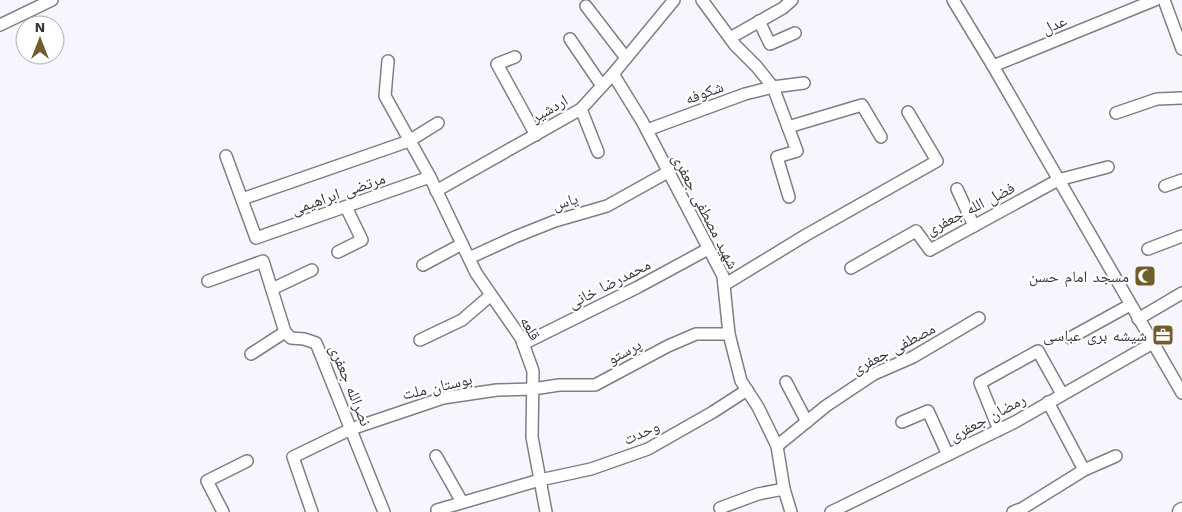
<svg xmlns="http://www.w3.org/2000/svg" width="1182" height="512" font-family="'Work Sans','Noto Naskh Arabic',sans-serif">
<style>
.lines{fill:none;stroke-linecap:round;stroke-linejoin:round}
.street-casing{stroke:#807e85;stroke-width:14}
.secondary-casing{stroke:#807e85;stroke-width:19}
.street{stroke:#fff;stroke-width:11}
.secondary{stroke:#fff;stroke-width:16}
.labels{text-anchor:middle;stroke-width:4.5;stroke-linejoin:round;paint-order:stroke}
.street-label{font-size:16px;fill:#38373b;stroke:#fff}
.poi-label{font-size:16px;fill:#38373b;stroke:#fff;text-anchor:end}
</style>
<rect width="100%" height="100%" fill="#f7f5fd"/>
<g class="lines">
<g class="street-casing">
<g id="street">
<path d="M 702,0 L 735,45 L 757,67 L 773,87 L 797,151 L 777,157 L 789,197"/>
<path d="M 953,0 L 993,66 L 1182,393"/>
<path d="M 1164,0 L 1182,49"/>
<path d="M 586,6 L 626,58"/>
<path d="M 759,21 L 770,44 L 795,33"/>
<path d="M 0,25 L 52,0"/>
<path d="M 730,38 L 783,8 L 792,0"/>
<path d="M 570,39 L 602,86"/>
<path d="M 515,57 L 497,64 L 536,135"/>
<path d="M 388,61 L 385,96 L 430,177 L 476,273 L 521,338 L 533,371 L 532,437 L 546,512"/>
<path d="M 993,66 L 1155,0"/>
<path d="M 613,74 L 642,121 L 723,276 L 729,334 L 741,381 L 758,407 L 777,446 L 784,489 L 791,512"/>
<path d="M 581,109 L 598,152"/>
<path d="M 1116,113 L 1157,99 L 1182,98"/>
<path d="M 788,127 L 862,105 L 881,137"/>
<path d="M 647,130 L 745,94 L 773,87 L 804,83"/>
<path d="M 226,156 L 256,238 L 430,177"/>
<path d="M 1165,186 L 1182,180"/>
<path d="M 957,189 L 974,226"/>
<path d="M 436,191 L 581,109 L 613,74 L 674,0"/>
<path d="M 242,199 L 409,141 L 438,123"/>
<path d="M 1148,249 L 1182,236"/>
<path d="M 338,252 L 362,240 L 346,207"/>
<path d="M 469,258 L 515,237 L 555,221 L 607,206 L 668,172"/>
<path d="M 423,265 L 462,244"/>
<path d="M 851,268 L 916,231 L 930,250 L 1058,180 L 1108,167"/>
<path d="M 208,281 L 263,261 L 285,332 L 291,338 L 304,339 L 316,343 L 384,512"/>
<path d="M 724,285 L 806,235 L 937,161 L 908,112"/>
<path d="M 272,289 L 312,270"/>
<path d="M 1138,319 L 1182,293"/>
<path d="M 1070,338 L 1130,305"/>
<path d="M 420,340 L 462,320 L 491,295"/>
<path d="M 523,344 L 638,287 L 708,249"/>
<path d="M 251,354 L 285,332"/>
<path d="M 786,382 L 807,422"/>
<path d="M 1048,402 L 1084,470"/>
<path d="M 902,422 L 928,411 L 948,455"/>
<path d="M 999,430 L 980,383 L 1038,351 L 1062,394"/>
<path d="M 777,446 L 826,406 L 874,374 L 913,357 L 979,318"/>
<path d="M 436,456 L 462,502"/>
<path d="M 720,508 L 758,494 L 784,489"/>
<path d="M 437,510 L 540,480 L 591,469 L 648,449 L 713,412 L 747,390"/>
<path d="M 223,512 L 207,481 L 247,461"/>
<path d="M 312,512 L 293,457 L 351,429 L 443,398 L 497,390 L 533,389 L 559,385 L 595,385 L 668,346 L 696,334 L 729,334"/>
<path d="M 831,512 L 1015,422 L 1153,343"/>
<path d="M 1013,512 L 1023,508 L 1084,470 L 1116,456"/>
</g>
</g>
<g class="secondary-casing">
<path id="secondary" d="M 1181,512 L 1182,511"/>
</g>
<use href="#street" class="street"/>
<use href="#secondary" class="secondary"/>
</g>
<defs>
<g id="mosque-square" transform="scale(1.125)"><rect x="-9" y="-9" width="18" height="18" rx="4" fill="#705d2b" stroke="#fff"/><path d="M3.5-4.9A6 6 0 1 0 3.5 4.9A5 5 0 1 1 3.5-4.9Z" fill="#fff"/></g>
<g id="office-square" transform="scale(1.125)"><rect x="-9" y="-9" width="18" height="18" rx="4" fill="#705d2b" stroke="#fff"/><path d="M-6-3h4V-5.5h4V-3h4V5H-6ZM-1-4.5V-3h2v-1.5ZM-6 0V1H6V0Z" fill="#fff"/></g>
</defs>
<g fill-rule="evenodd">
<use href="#mosque-square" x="1145" y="276"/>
<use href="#office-square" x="1163" y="335"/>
</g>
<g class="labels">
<g class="street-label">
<text transform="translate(1054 24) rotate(-23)" y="6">عدل</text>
<text transform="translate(704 92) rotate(-20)" y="6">شکوفه</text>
<text transform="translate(549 108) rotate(-30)" y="6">اردشیر</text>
<text transform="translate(338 193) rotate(-19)" y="6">مرتضی ابراهیمی</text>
<text transform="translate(565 201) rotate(-16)" y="6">یاس</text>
<text transform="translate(970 208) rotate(-27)" y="6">فضل الله جعفری</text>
<text transform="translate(706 211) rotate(63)" y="6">شهید مصطفی جعفری</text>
<text transform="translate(609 283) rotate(-27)" y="6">محمدرضا خانی</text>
<text transform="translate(531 328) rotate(61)" y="6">قلعه</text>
<text transform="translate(893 348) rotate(-28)" y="6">مصطفی جعفری</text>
<text transform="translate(624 351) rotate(-29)" y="6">پرستو</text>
<text transform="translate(351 385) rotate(68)" y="6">نصرالله جعفری</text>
<text transform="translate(437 386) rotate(-13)" y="6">بوستان ملت</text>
<text transform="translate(987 417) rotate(-28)" y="6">رمضان جعفری</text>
<text transform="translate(641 432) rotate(-24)" y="6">وحدت</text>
</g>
<g class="poi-label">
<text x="1129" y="282">مسجد امام حسن</text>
<text x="1147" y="341">شیشه بری عباسی</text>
</g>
</g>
<g transform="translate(40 40)"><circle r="24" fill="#ffffff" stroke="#afafb1"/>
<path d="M0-4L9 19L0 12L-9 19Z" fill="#705d2b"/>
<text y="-8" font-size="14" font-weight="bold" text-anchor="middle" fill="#38373b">N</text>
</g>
</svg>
